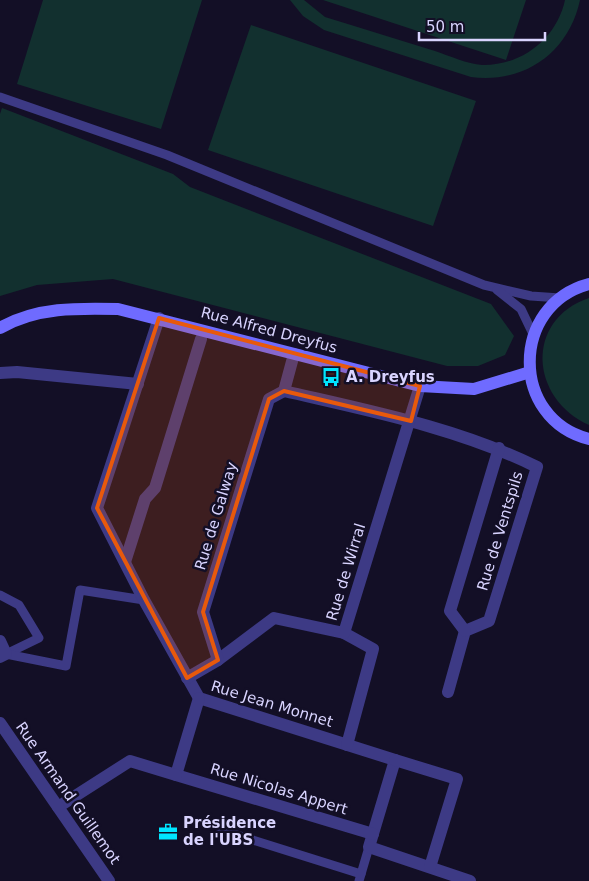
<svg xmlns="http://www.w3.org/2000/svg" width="589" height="881" font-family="'DejaVu Sans',sans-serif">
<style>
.green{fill:#12302f}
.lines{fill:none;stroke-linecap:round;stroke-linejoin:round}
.service{stroke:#3d3a85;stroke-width:9}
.minor{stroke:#3d3a85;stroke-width:12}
.tertiary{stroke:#3d3a85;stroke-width:12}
.secondary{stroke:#6f6bff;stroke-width:12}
.marked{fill:#e8590c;fill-opacity:0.2;stroke:#e8590c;stroke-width:4;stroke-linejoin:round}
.labels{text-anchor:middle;stroke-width:5;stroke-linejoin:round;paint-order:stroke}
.street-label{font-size:15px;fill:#d9d4ff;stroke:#130f26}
.poi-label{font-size:15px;font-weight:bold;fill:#d9d4ff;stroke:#130f26;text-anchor:start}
</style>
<rect width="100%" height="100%" fill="#130f26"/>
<g class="green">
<path d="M 43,0 L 202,0 L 161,129 L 17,84 Z"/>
<path d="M 290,0 L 304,0 L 325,17 C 362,28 398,40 435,51 C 450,56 467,64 482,65 C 522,66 557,38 565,0 L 580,0 C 569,52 525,84 471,77 L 324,30 L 303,16 Z"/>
<path d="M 323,0 L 526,0 L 506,60 Z"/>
<path d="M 251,25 L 476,101 L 433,226 L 208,150 Z"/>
<path d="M 2,108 L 173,174 L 190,187 L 491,304 L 514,336 L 505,355 L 478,366 L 447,366 L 113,279 L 37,285 L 0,296 L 0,114 Z"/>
<path d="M 589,298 L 589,425 C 530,399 524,320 589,298 Z"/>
</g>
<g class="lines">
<g class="service">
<path d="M 0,97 L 167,155 L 484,285 L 531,296 L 560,298"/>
<path d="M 497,290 L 521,309 L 533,334"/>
<path d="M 0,595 L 19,605 L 39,638 L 6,654"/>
<path d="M 6,654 L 66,666 L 80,590 L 144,600"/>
<path d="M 221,830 L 361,874"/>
<path d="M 359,881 L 369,847"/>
</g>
<g class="minor">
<path d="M 159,318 L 97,508 L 144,600 L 199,698 L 395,760 L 369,847 L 470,881"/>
<path d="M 0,373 L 17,372 L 138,384"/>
<path d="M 284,391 C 370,411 458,428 537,467 L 489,621 L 465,631 L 448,692"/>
<path d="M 125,562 L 145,499 L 155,488 L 201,339"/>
<path d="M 465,631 L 450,611 L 499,448"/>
<path d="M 344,633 L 373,649 L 347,745"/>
<path d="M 0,641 L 6,654 L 0,657"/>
<path d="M 218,660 L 274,618 L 344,633 L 420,386"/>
<path d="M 187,678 L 218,660 L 203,612 L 269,399 L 284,391 L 294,354"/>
<path d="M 199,698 L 176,775 L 373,834"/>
<path d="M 395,760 L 457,779 L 430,867"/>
<path d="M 58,807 L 130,761 L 176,775"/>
</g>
<path class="tertiary" d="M 0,723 L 109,881"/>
<g class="secondary">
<path d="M 589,284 C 510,305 510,419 589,439"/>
<path d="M 0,328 C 36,307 78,308 118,309 L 420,386 L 474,389 L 530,372"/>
</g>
</g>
<path class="marked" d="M 159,318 L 420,386 L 411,421 L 284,391 L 269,399 L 203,612 L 218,660 L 187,678 L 97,508 Z"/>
<defs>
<g id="bus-bare" transform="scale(1.5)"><path d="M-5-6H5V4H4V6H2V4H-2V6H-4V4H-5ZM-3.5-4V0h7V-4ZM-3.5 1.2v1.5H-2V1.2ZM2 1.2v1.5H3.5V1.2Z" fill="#00e5ff" stroke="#130f26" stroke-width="2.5" paint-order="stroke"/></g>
<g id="office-bare" transform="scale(1.5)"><path d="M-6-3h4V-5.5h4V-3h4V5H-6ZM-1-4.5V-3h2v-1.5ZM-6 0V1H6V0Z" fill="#00e5ff" stroke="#130f26" stroke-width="2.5" paint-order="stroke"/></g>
</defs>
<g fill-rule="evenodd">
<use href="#bus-bare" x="331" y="377"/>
<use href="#office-bare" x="168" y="832"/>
</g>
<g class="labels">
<g class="street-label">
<text transform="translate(269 330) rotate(15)" y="5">Rue Alfred Dreyfus</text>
<text transform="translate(216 516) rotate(-73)" y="5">Rue de Galway</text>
<text transform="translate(500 531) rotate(-73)" y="5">Rue de Ventspils</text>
<text transform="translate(346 572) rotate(-73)" y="5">Rue de Wirral</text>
<text transform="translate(272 704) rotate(17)" y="5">Rue Jean Monnet</text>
<text transform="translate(279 789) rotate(17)" y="5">Rue Nicolas Appert</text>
<text transform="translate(68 793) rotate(55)" y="5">Rue Armand Guillemot</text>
</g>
<g class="poi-label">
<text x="346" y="382">A. Dreyfus</text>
<text x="183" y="828">Présidence<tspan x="183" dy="17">de l'UBS</tspan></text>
</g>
</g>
<path d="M419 32v8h126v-8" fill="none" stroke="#d9d4ff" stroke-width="2.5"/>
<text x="426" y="32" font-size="15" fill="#d9d4ff" stroke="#130f26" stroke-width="4" paint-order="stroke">50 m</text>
</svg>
